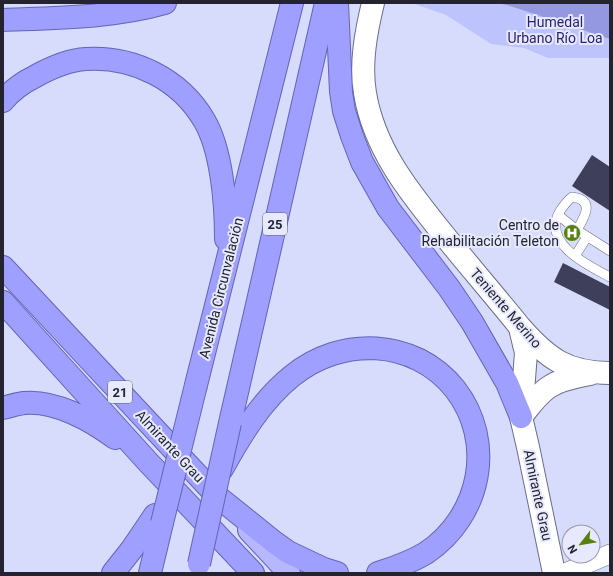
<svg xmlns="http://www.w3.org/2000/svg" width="613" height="576" font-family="Roboto,sans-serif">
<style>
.green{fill:#bdc3fd}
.water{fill:#9398e0}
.building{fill:#3e405b}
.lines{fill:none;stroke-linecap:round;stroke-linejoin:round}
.service-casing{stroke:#6a6d8a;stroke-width:10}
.minor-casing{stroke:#6a6d8a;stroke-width:20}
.tertiary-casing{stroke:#6a6d8a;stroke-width:24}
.primary-casing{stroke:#6364b6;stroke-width:24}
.trunk-casing{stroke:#6364b6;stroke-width:24}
.service{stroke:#fff;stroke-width:9}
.minor{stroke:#fff;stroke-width:19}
.tertiary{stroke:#fff;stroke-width:22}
.primary{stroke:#b6b7fe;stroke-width:22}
.trunk{stroke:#9e9ffe;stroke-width:22}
.trunk-bridge-casing{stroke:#6364b6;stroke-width:24;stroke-linecap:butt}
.trunk-bridge{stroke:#9e9ffe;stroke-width:22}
.labels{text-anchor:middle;stroke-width:4;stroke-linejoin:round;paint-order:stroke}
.shield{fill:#e7eafe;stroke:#5e5f6e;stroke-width:1}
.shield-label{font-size:13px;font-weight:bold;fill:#232430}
.park-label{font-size:14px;fill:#292173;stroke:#e7eafe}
.poi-label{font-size:14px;fill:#232430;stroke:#e7eafe;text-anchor:end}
.street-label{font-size:14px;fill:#232430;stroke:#e7eafe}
</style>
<rect width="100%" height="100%" fill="#d8dcfc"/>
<path class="green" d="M 412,3 L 610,3 L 610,58 L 548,58 L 524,48 L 491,44 L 446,15 Z"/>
<path class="water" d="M 497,3 L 610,3 L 610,39 L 507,5 Z"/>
<g class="building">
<path d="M 592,155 L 610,167 L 610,211 L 572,186 Z"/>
<path d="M 563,263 L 610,287 L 610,310 L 554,282 Z"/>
</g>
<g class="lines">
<g class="service-casing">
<g id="service">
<path d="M 558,215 L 577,230 L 610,251"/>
<path d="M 577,230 C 584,218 596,200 572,197 C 567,201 564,205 560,211 C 541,243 587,265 610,277"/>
<path d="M 575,256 L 587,237"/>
</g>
</g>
<g class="minor-casing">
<path id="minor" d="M 565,573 L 610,554"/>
</g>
<g class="tertiary-casing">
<g id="tertiary">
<path d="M 373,3 C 366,32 360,64 365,93 C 374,149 410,193 444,235 C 469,266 495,296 520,327 C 547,358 567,373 610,373"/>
<path d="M 520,328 L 526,353 L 521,417 L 528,447 L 554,573"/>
<path d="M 521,417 C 529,407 538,394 549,387 C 561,379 576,377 590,374"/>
</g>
</g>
<g class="primary-casing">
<path id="primary" d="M 249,530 L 289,573"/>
</g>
<g class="trunk-casing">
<g id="trunk">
<path d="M 337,3 L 341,92 L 344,111 L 352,136 L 362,162 L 388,208 L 449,288 L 472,322 L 507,383 L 521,417"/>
<path d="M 3,20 C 57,18 112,18 165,3"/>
<path d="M 3,101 C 12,90 22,83 34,77 C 50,68 67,60 86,59 C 133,56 180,79 204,120 C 222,150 226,205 226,239"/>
<path d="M 3,267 L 218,497 L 274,542 L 288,552 L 324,569 L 337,573"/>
<path d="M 3,302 L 147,461 L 253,573"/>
<path d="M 196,385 L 292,3"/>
<path d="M 3,408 C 10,406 17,404 24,403 C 55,400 91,420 115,438"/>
<path d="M 230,423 L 326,3"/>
<path d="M 222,469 C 241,435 261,401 292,376 C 341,336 414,338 455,389 C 496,442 481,516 426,553 C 411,562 394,568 378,573"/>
<path d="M 113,573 L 132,549 L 155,515"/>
<path d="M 150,573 L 162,523"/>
</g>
</g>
<use href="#service" class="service"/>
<use href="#minor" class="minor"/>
<use href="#tertiary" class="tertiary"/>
<use href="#primary" class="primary"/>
<use href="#trunk" class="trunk"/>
<g class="trunk-bridge-casing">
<g id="trunk-bridge">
<path d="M 162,523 L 196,385"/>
<path d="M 199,564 L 230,423"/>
</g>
</g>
<use href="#trunk-bridge" class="trunk-bridge"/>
</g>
<defs>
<g id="hospital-disc" transform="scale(0.9)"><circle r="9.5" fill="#55810c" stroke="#e7eafe"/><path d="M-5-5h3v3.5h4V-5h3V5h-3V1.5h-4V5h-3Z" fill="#fff"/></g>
</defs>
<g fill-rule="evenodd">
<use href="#hospital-disc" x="572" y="233"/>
</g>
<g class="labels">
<g class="shield">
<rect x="263" y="213" width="24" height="22" rx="3"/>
<rect x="108" y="381" width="24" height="22" rx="3"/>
</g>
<g class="shield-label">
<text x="275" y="229">25</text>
<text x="120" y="397">21</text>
</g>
<g class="park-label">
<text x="555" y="27">Humedal<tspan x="555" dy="16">Urbano Río Loa</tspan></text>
</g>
<g class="poi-label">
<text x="559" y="230">Centro de<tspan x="559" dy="16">Rehabilitación Teleton</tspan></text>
</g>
<g class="street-label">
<text transform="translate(221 288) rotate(-76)" y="5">Avenida Circunvalación</text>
<text transform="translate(506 308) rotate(49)" y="5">Teniente Merino</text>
<text transform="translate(170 446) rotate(47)" y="5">Almirante Grau</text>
<text transform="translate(538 495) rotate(78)" y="5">Almirante Grau</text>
</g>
</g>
<rect width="613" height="576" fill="none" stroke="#232430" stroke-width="8"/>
<g transform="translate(581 544) rotate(239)"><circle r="19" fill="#e7eafe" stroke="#999bac"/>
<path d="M0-3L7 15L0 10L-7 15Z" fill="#55810c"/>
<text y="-6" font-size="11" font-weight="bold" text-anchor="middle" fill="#232430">N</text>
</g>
</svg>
